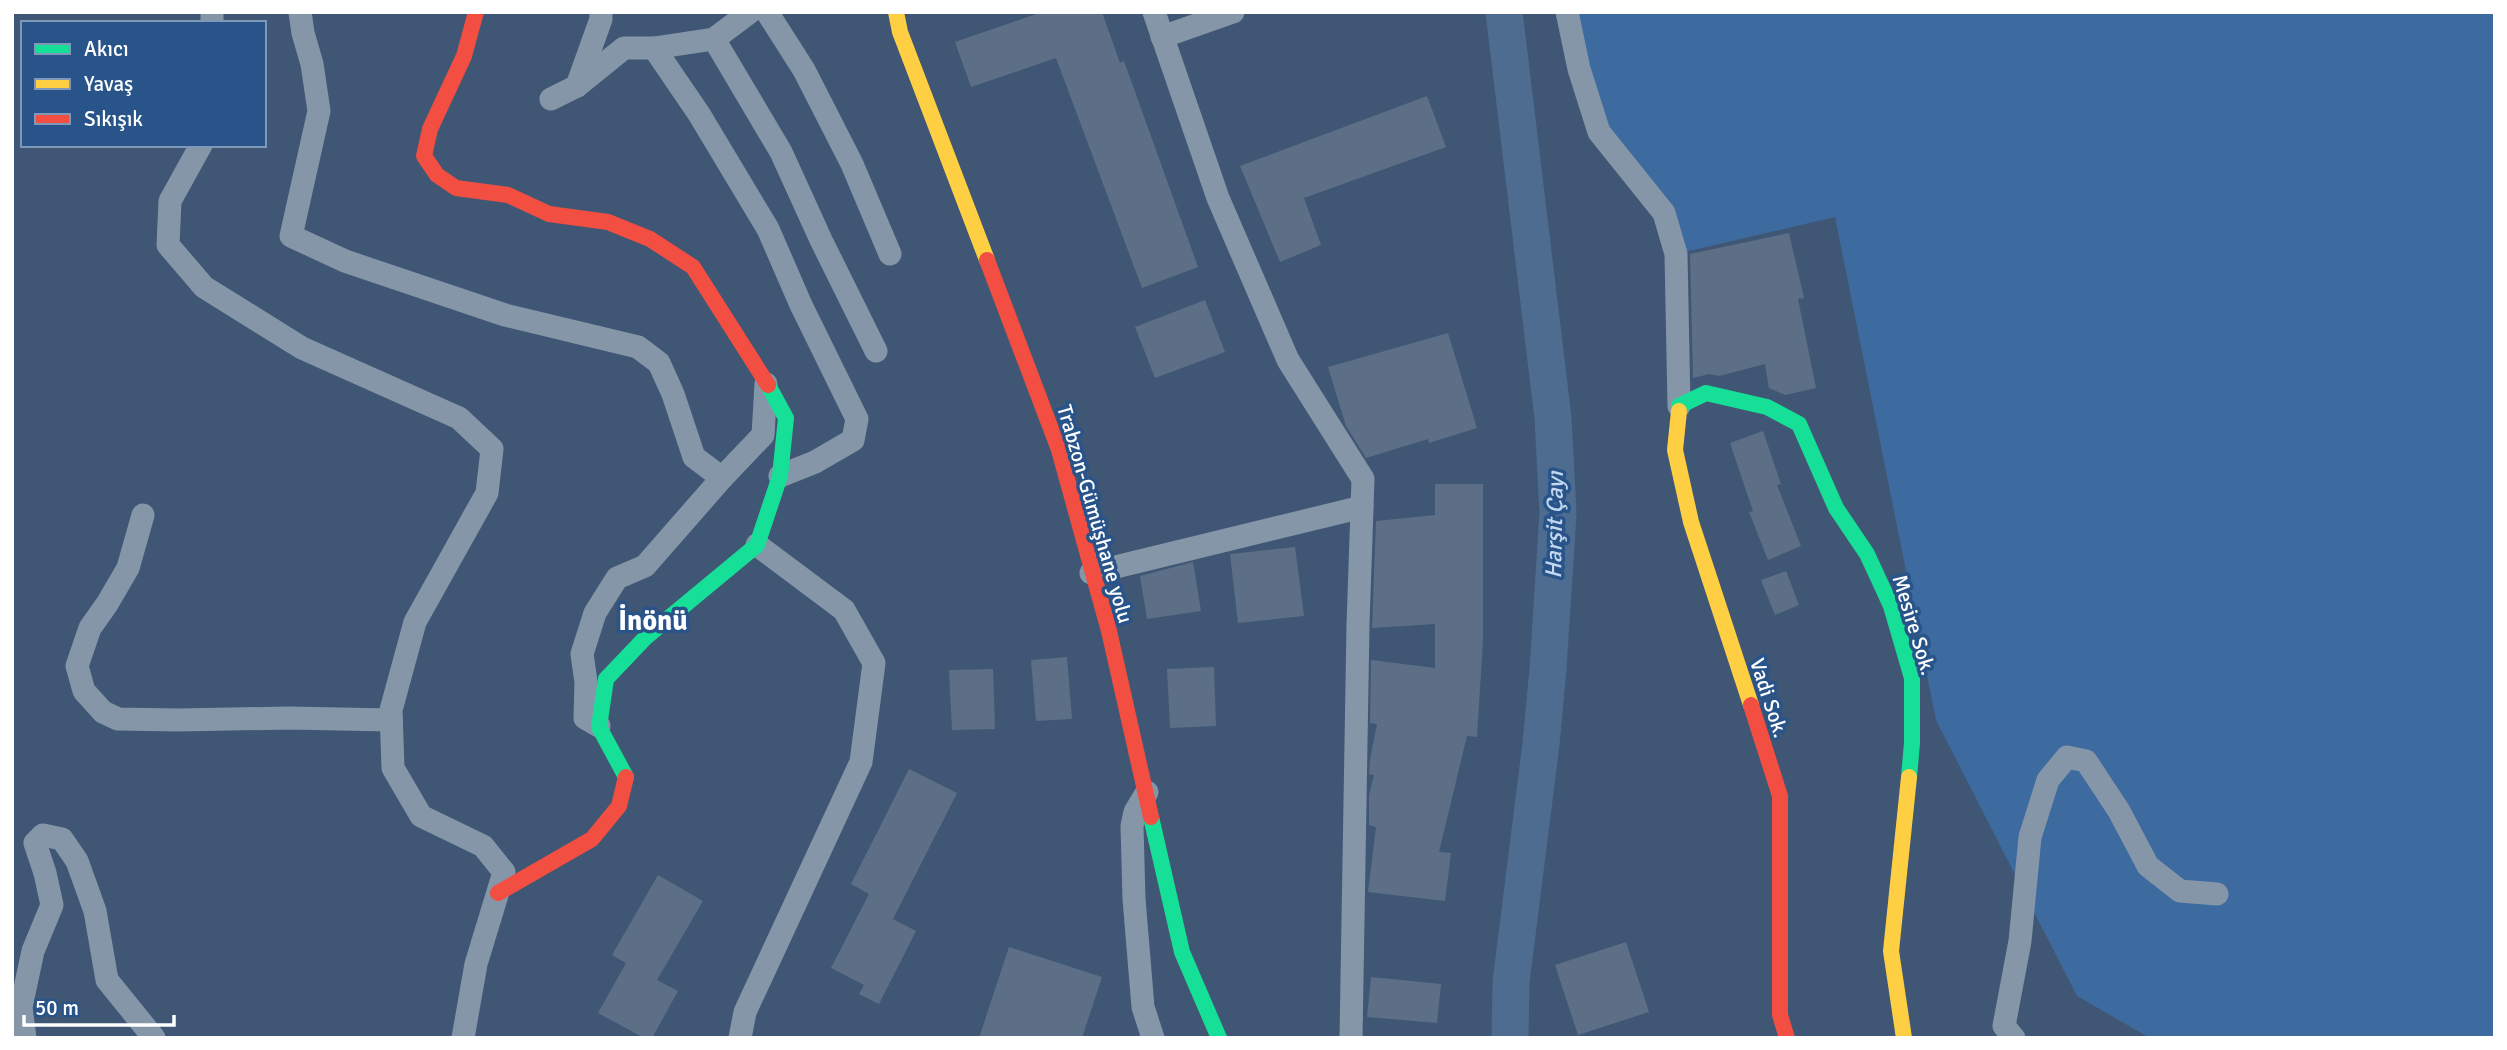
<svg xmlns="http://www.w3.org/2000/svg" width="2507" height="1050" font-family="Signika,sans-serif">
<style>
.green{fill:#3d6ba0}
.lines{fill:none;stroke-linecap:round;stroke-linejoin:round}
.river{stroke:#4e6b90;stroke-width:37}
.building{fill:#5c6f86}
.street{stroke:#8696a9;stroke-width:23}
.fast{stroke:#16e098;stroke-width:16}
.slow{stroke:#ffcf43;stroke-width:16}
.jam{stroke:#f24e42;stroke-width:16}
.labels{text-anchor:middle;stroke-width:7;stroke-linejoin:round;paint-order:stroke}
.street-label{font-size:21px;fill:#fff;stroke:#29548a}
.water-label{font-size:23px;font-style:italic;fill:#c3d8f0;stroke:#29548a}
.district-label{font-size:28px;font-weight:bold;fill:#fff;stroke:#29548a}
</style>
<rect width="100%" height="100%" fill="#3f5774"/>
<path class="green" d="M 2495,12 L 2495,1038 L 2150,1038 L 2077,996 L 1936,720 L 1835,217 L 1676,254 L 1664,213 L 1599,132 L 1567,13 Z"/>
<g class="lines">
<path class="river" d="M 1504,12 L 1553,418 L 1558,513 L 1548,669 L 1541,744 L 1511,982 L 1510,1038"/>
</g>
<g class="building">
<path d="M 1042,12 L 1102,12 L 1120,63 L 1124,61 L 1198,267 L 1142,288 L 1056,58 L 971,87 L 955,42 Z"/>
<path d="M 1427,96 L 1446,147 L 1304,198 L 1321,245 L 1280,262 L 1240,166 Z"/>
<path d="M 1789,233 L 1804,298 L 1798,299 L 1816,388 L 1785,395 L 1769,388 L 1765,364 L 1719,376 L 1709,374 L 1693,378 L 1690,254 Z"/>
<path d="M 1205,300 L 1225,352 L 1155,378 L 1135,327 Z"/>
<path d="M 1448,333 L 1477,428 L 1429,443 L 1428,439 L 1366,458 L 1346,426 L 1328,367 Z"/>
<path d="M 1763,431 L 1781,484 L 1777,485 L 1801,546 L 1768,560 L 1749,512 L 1753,511 L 1730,443 Z"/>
<path d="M 1435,484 L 1483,484 L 1483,640 L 1477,737 L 1467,736 L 1439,852 L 1451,853 L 1445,901 L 1368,892 L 1376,827 L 1369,825 L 1369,795 L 1374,775 L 1369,774 L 1370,759 L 1377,724 L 1370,723 L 1371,660 L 1435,668 L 1435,624 L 1372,628 L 1376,521 L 1435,515 Z"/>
<path d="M 1295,547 L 1304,616 L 1238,623 L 1230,554 Z"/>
<path d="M 1193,562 L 1201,611 L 1147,619 L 1140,576 Z"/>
<path d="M 1786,571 L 1799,605 L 1775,615 L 1761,580 Z"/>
<path d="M 1067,657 L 1072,719 L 1036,721 L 1031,660 Z"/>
<path d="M 1214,667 L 1216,726 L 1170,728 L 1167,669 Z"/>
<path d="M 993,669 L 995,729 L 952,730 L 949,670 Z"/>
<path d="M 909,769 L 957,793 L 893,919 L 916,931 L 879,1004 L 859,994 L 864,985 L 831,968 L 869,894 L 851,884 Z"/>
<path d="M 658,875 L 703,901 L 657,980 L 678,991 L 652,1038 L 644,1038 L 598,1013 L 626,963 L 612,955 Z"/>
<path d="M 1626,942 L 1649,1012 L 1578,1035 L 1555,965 Z"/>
<path d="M 1009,947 L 1102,977 L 1082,1038 L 979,1038 Z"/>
<path d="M 1371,977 L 1441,984 L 1437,1023 L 1367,1017 Z"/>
</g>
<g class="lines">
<g class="street">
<path d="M 212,12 L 212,23"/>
<path d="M 300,12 L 303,33 L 312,64 L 319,111 L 291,236 L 345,261 L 505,315 L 638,347 L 659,363 L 673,394 L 694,457 L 722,478 L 763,435 L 766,384"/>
<path d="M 767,12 L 804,70 L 852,164 L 890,254"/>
<path d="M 1154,12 L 1218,198 L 1288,360 L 1363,479 L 1358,625 L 1351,1038"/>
<path d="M 1567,12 L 1579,69 L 1599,132 L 1664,213 L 1676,254 L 1679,406"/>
<path d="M 1162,37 L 1233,12"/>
<path d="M 714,39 L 781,152 L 821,240 L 876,351"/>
<path d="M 654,48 L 699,114 L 768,229 L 801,305 L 857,419 L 853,440 L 815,462 L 780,476"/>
<path d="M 577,86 L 601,19 L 601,12"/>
<path d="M 551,99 L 577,86 L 624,48 L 654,48 L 714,39 L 750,12"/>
<path d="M 201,145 L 170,201 L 168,245 L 204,287 L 302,348 L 459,418 L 492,449 L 487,493 L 415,622 L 391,710 L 393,768 L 421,816 L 483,846 L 504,872 L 476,964 L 463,1038"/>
<path d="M 143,515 L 128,568 L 107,604 L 90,628 L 77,666 L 84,691 L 103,712 L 118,719 L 178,720 L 289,718 L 391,720"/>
<path d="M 1091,573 L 1362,507"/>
<path d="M 599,726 L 585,718 L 586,682 L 582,654 L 595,613 L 617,578 L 645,566 L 722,478"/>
<path d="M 1147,792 L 1135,812 L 1132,826 L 1134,899 L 1143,1007 L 1153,1038"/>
<path d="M 25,1038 L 21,1007 L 33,951 L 52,905 L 45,873 L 35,843 L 43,835 L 62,839 L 77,861 L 95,911 L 107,980 L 154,1038"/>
<path d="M 740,1038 L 745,1012 L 861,762 L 874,663 L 844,610 L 757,545"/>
<path d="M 2014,1038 L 2004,1026 L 2020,941 L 2030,837 L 2048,780 L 2067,757 L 2086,761 L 2119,811 L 2148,866 L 2180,891 L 2217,894"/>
</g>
<g class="fast">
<path d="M 1679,411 L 1679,406 L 1706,393 L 1767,407 L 1799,424 L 1836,508 L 1867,554 L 1891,606 L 1912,678 L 1912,743 L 1909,777"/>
<path d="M 626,777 L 599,727 L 606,679 L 646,637 L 757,545 L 780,476 L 786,418 L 768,385"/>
<path d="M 1151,817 L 1182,952 L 1219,1038"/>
</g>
<g class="slow">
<path d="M 896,12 L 900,32 L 987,260"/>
<path d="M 1679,411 L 1675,450 L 1691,522 L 1751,705"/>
<path d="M 1904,1038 L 1891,951 L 1909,777"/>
</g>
<g class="jam">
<path d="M 476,12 L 464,56 L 430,129 L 424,156 L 437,175 L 456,188 L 508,195 L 549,214 L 608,222 L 650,239 L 693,267 L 768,385"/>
<path d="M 987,260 L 1059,450 L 1109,631 L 1151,817"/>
<path d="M 1751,705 L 1780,796 L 1780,1015 L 1787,1038"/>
<path d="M 498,893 L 592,839 L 619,806 L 626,777"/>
</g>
</g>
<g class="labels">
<g class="street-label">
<text transform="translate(1095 514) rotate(74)" y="7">Trabzon-Gümüşhane yolu</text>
<text transform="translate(1914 625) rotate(73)" y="7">Mesire Sok.</text>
<text transform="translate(1769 698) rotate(72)" y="7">Vadi Sok.</text>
</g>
<g class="water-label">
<text transform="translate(1554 525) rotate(-89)" y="8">Harşit Çayı</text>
</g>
<g class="district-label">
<text x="653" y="630">İnönü</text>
</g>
</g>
<rect width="2507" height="1050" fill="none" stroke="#ffffff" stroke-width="28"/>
<rect x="21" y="21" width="245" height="126" fill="#29548a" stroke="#7f98b9" stroke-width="2"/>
<rect x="35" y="44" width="35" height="10" fill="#16e098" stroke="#7f98b9" stroke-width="2"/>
<text x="84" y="56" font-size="21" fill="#ffffff">Akıcı</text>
<rect x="35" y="79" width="35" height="10" fill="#ffcf43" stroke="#7f98b9" stroke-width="2"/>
<text x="84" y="91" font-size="21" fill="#ffffff">Yavaş</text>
<rect x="35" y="114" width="35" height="10" fill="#f24e42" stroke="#7f98b9" stroke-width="2"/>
<text x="84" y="126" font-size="21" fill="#ffffff">Sıkışık</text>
<path d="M24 1015v10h150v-10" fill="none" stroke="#ffffff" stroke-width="3.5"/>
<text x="35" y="1015" font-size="21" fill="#ffffff" stroke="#29548a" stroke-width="5" paint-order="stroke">50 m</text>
</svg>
